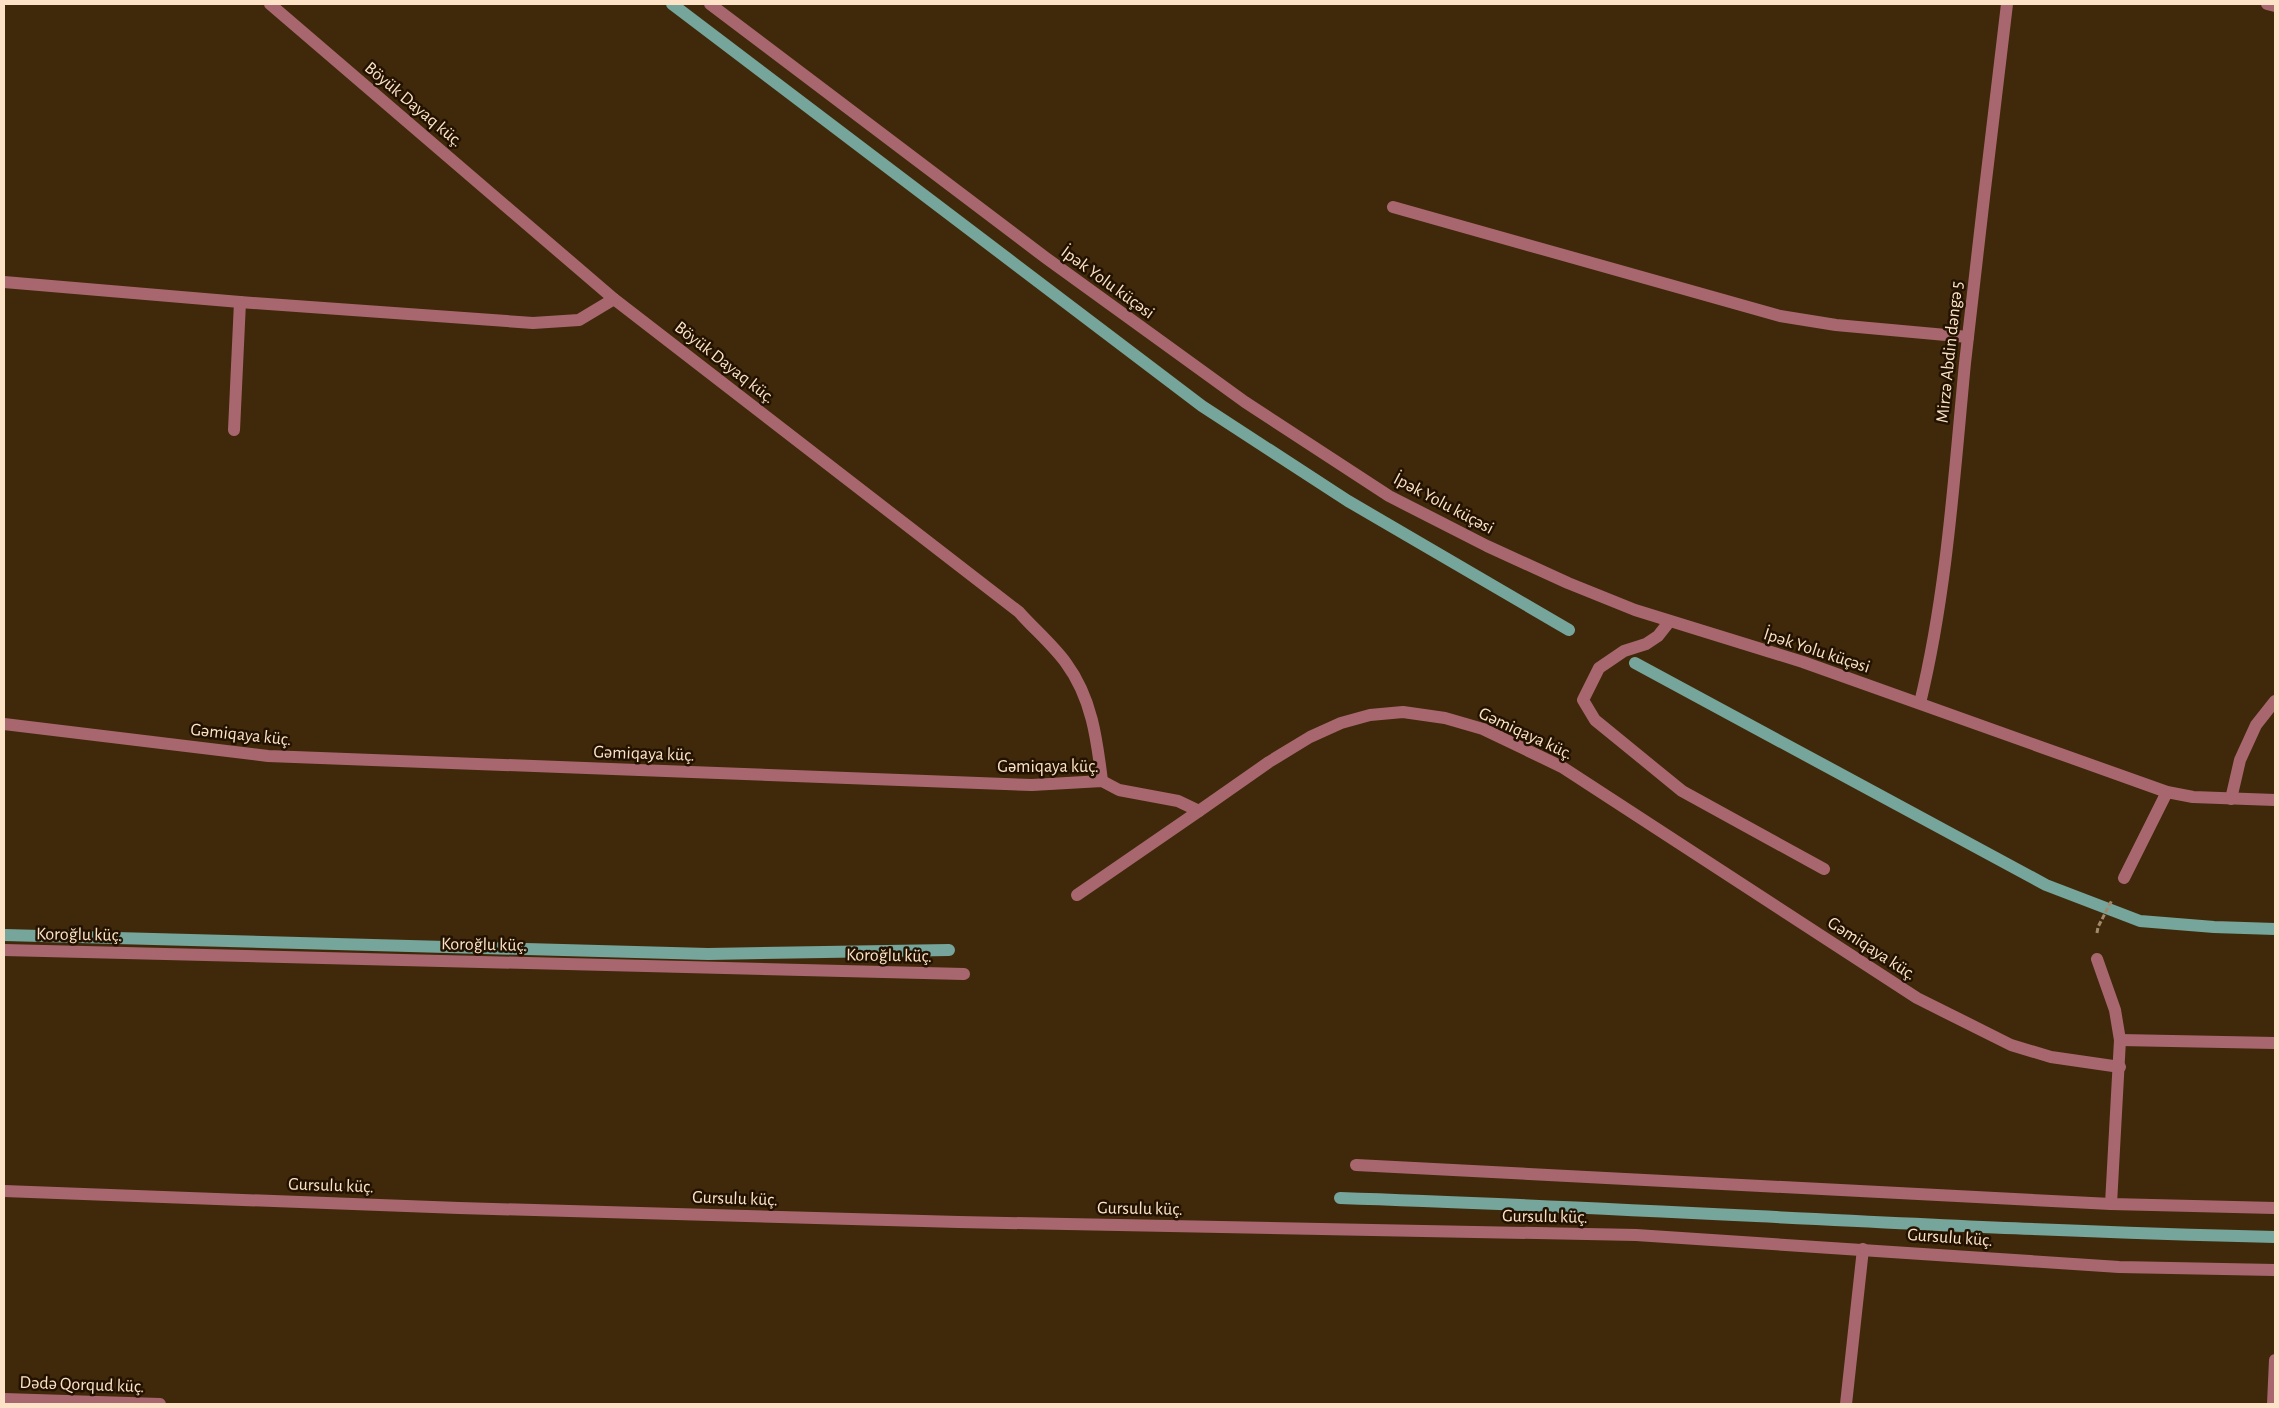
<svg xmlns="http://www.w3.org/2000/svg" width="2279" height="1408" font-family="'Alegreya Sans',sans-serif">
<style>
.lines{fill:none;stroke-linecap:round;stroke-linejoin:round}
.stream{stroke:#75a59b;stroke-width:12}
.path{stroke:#a1896c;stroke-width:3;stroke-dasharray:5 2.5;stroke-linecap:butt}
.minor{stroke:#a8676f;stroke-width:12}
.labels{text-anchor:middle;stroke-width:5;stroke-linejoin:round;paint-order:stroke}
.street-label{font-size:18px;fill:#fce3c7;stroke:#231200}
</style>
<rect width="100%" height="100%" fill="#40290a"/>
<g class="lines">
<g class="stream">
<path d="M 672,4 L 1202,406 L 1348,501 L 1569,630"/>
<path d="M 1635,663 L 2046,885 L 2140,921 L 2214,927 L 2275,929"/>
<path d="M 4,935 L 708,954 L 949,950"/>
<path d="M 1340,1198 C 1652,1208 1963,1230 2275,1237"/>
</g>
<path class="path" d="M 2097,933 L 2098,927 L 2112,900"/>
<g class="minor">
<path d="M 270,4 L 614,299 L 1019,612 C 1034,629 1053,645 1066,663 C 1092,698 1097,740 1102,781"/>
<path d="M 710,4 L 1046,258 L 1245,402 L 1389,496 L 1487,546 L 1568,583 L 1635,610 L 1803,662 L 2167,792 L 2193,797 L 2275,800"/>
<path d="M 2267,4 L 2275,6"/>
<path d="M 1393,207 L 1780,316 L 1836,325 L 1968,337"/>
<path d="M 4,282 L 240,302 L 533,323 L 579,320 L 614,299"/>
<path d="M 234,430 L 240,302"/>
<path d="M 1669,622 L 1658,636 L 1646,644 L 1624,651 L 1599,668 L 1583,700 L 1595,720 L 1682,791 L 1824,869"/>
<path d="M 1920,703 C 1947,592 1954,477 1965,363 C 1978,243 1993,124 2007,4"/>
<path d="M 4,724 L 268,756 L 1032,785 L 1102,781 L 1119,790 L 1178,801 L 1199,811 L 1269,762 L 1310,737 L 1341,723 L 1370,715 L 1403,712 L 1445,718 L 1483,729 L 1562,767 L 1917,998 L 2011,1045 L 2051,1057 L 2120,1067"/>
<path d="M 2231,799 L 2240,760 L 2256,725 L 2275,701"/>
<path d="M 2124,878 L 2167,792"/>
<path d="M 1077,895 L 1199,811"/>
<path d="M 4,950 L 964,974"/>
<path d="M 2097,959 L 2115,1010 L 2120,1040 L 2111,1204"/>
<path d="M 2120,1040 L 2275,1043"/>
<path d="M 1356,1165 L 2111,1204 L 2275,1208"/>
<path d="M 4,1191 L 459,1208 L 959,1222 L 1636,1235 L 2119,1267 L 2275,1270"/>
<path d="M 4,1399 L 160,1404"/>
<path d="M 1846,1404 L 1863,1249"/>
<path d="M 2273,1404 L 2275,1360"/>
</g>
</g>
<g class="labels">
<g class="street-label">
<text transform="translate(414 104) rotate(40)" y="6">Böyük Dayaq küç.</text>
<text transform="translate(1108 282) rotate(36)" y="6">İpək Yolu küçəsi</text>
<text transform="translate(1949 352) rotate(-84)" y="6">Mirzə Abdin dəngə 5</text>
<text transform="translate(725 362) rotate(38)" y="6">Böyük Dayaq küç.</text>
<text transform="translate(1444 503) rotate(28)" y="6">İpək Yolu küçəsi</text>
<text transform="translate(1817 650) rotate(18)" y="6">İpək Yolu küçəsi</text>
<text transform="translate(1526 733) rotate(25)" y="6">Gəmiqaya küç.</text>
<text transform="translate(241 734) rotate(6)" y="6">Gəmiqaya küç.</text>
<text transform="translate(644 753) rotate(2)" y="6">Gəmiqaya küç.</text>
<text x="1048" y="772">Gəmiqaya küç.</text>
<text transform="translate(79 934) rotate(1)" y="6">Koroğlu küç.</text>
<text transform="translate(484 944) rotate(1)" y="6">Koroğlu küç.</text>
<text transform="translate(1872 948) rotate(33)" y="6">Gəmiqaya küç.</text>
<text transform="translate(889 955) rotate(1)" y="6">Koroğlu küç.</text>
<text transform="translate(331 1185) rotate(2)" y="6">Gursulu küç.</text>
<text transform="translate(735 1198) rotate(2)" y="6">Gursulu küç.</text>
<text transform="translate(1140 1208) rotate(1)" y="6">Gursulu küç.</text>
<text transform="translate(1545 1216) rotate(1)" y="6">Gursulu küç.</text>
<text transform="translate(1950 1237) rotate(4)" y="6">Gursulu küç.</text>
<text transform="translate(82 1384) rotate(2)" y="6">Dədə Qorqud küç.</text>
</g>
</g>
<rect width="2279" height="1408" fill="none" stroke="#fce3c7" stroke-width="10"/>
</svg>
